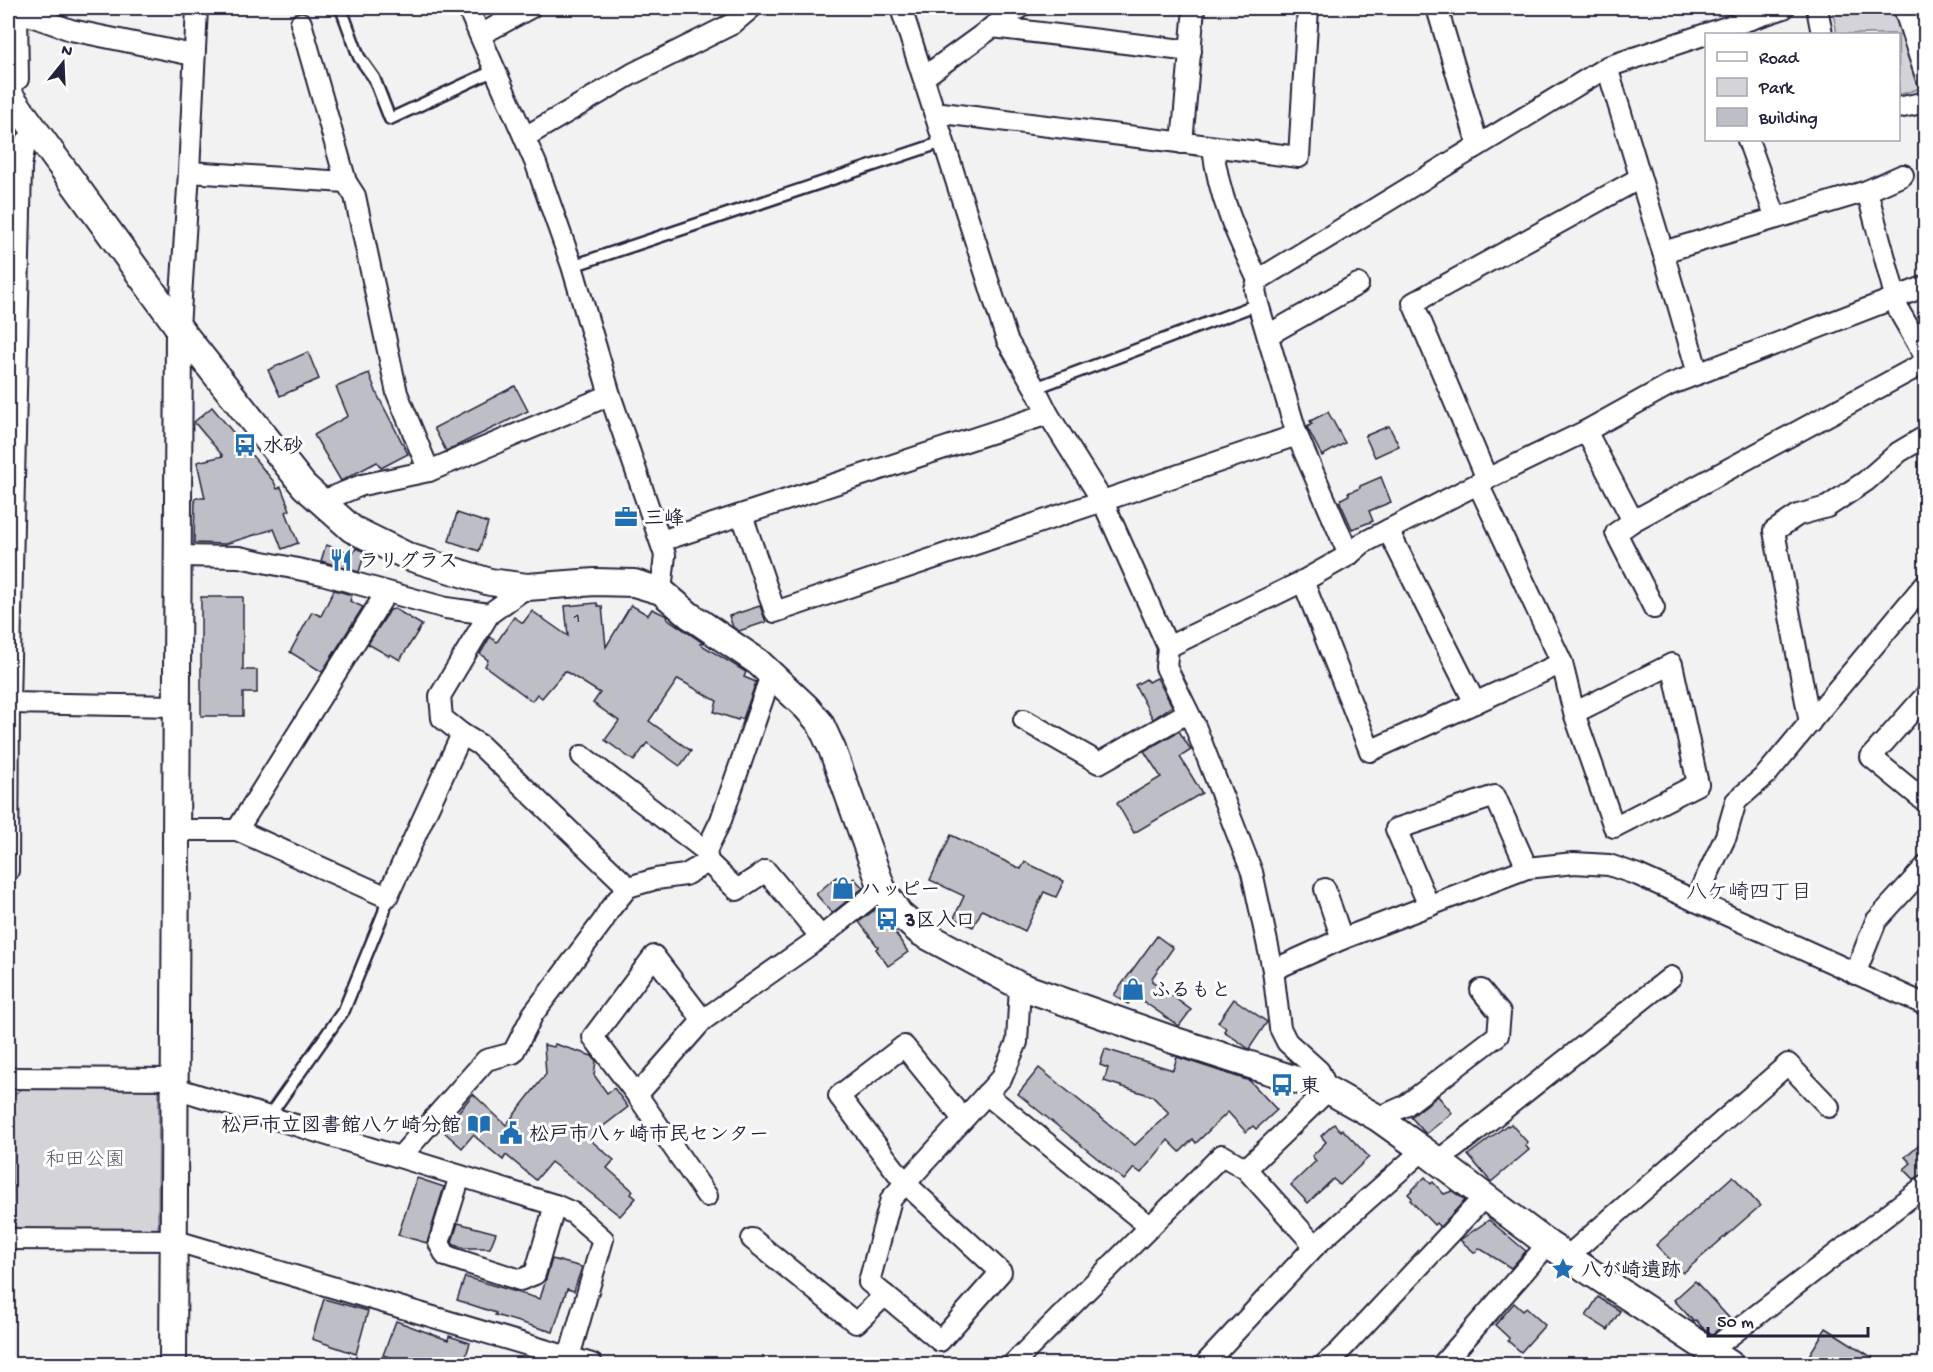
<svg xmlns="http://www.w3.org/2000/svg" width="1933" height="1372" font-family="'Gochi Hand','Klee One',sans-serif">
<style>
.green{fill:#d3d3d8;stroke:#7a7a8a;stroke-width:1.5}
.building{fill:#bebec6;stroke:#22223b;stroke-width:1.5}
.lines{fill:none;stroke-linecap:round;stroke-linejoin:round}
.service-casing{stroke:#22223b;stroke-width:15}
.minor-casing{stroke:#22223b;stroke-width:24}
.tertiary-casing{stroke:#22223b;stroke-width:30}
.service{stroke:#fff;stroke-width:10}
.minor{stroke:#fff;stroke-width:20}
.tertiary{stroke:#fff;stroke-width:26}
.labels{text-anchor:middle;stroke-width:6;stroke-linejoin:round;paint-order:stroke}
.number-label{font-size:16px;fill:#49495e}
.poi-label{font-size:20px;font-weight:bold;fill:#22223b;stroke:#fff;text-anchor:start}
.park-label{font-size:20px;fill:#57576a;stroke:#fff}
.neighbourhood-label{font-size:21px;fill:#22223b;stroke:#fff}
</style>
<rect width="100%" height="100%" fill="#f2f2f3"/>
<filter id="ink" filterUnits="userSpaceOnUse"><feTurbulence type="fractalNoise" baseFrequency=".0167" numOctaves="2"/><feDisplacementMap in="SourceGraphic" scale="12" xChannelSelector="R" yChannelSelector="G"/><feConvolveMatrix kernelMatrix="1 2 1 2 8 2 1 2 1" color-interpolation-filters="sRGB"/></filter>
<g filter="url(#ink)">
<g class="green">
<path d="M 1832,8 L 1894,8 L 1921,88 L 1899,95 L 1898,34 L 1837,34 Z"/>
<path d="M 25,1085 L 159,1088 L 158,1232 L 23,1231 L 12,1225 L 13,1096 Z"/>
</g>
<g class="building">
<path d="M 308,352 L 319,379 L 280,396 L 268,370 Z"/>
<path d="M 369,373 L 377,394 L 408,454 L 381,468 L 377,462 L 341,481 L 314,435 L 348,416 L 336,387 Z"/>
<path d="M 515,386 L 528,411 L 446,451 L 434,428 Z"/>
<path d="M 212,407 L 274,482 L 277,489 L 281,487 L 290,510 L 286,512 L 298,543 L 282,549 L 274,529 L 225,544 L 194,543 L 195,498 L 205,498 L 197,462 L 223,456 L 194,422 Z"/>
<path d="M 1328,412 L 1345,443 L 1322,456 L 1307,427 L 1312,424 L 1310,421 Z"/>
<path d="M 1389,426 L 1399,446 L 1375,457 L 1365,436 Z"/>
<path d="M 1381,477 L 1391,502 L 1369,511 L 1373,521 L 1352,529 L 1340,502 L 1341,499 L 1349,495 L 1348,493 L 1360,488 L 1360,486 Z"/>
<path d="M 457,513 L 488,523 L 479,551 L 449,541 Z"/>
<path d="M 326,545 L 352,553 L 350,560 L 356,548 L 365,552 L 359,572 L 321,561 Z"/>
<path d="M 334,590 L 352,595 L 350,601 L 363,607 L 322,672 L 290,652 L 312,612 L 321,616 Z"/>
<path d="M 201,597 L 243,597 L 243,670 L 257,670 L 257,693 L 243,693 L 243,716 L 201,716 Z"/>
<path d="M 597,603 L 598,606 L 602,606 L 606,647 L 631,605 L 648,615 L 652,609 L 667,616 L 668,619 L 703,643 L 700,644 L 746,672 L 744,677 L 756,682 L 743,719 L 739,718 L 738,720 L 714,712 L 717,701 L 678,679 L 649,721 L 691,751 L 680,766 L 647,743 L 634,761 L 605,740 L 619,721 L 593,703 L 600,693 L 565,671 L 542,698 L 537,694 L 532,701 L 485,666 L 488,660 L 480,654 L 490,637 L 497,642 L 514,617 L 523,623 L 532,611 L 568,636 L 565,606 Z"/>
<path d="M 760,606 L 766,622 L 739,631 L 733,627 L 729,616 Z"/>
<path d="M 395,609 L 422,625 L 400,660 L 390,654 L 389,656 L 368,644 L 390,610 Z"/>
<path d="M 1157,678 L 1172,706 L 1153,719 L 1135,685 L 1146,679 L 1148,682 Z"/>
<path d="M 1179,731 L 1191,750 L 1180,757 L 1202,793 L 1134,833 L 1117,803 L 1161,777 L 1144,751 Z"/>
<path d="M 951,835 L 1021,869 L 1025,862 L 1064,881 L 1056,897 L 1044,892 L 1025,931 L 982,910 L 973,927 L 954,918 L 964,896 L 930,880 Z"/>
<path d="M 836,877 L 838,880 L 842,877 L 848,884 L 854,878 L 863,888 L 832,913 L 816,894 Z"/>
<path d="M 877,908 L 886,922 L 895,930 L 894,931 L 908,952 L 888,966 L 876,949 L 878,947 L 859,922 Z"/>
<path d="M 1157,936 L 1173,948 L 1152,978 L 1152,981 L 1191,1010 L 1179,1026 L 1134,995 L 1128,1004 L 1114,995 Z"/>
<path d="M 1234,999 L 1267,1022 L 1249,1049 L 1224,1031 L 1226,1028 L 1218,1022 Z"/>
<path d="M 555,1044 L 592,1056 L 596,1061 L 594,1075 L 607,1093 L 614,1088 L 628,1107 L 588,1138 L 614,1160 L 607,1168 L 633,1191 L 631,1194 L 636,1198 L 620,1216 L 551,1162 L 536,1180 L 506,1155 L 503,1160 L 473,1135 L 462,1148 L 443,1131 L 473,1094 L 506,1125 L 546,1074 L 544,1045 L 554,1047 Z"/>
<path d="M 1105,1049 L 1173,1070 L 1177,1057 L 1250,1081 L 1277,1110 L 1256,1129 L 1253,1126 L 1246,1132 L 1228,1112 L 1196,1143 L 1193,1139 L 1180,1152 L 1168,1140 L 1141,1173 L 1134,1168 L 1124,1180 L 1018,1094 L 1039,1068 L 1135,1145 L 1169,1113 L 1152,1096 L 1104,1081 L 1108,1068 L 1100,1065 Z"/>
<path d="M 1438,1096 L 1452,1113 L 1426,1134 L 1411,1117 Z"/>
<path d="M 1334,1124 L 1341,1131 L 1342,1129 L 1369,1157 L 1340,1185 L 1333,1179 L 1308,1203 L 1291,1185 L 1316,1161 L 1312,1156 L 1326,1142 L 1321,1136 Z"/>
<path d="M 1511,1124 L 1528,1143 L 1525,1145 L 1529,1150 L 1491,1182 L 1468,1155 L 1507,1125 L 1508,1126 Z"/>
<path d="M 1926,1138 L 1926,1173 L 1914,1179 L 1904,1169 L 1911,1163 L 1905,1157 Z"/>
<path d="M 1733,1176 L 1760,1206 L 1683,1273 L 1656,1245 Z"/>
<path d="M 1425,1177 L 1431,1184 L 1433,1182 L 1444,1194 L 1452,1191 L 1465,1200 L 1440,1227 L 1436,1223 L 1434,1225 L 1410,1200 L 1412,1198 L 1408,1194 Z"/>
<path d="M 417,1178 L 444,1187 L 427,1243 L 398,1235 Z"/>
<path d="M 1489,1220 L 1526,1251 L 1511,1268 L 1479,1248 L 1475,1253 L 1460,1240 Z"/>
<path d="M 458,1223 L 496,1233 L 490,1248 L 464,1248 L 454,1245 L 452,1242 Z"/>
<path d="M 552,1259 L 582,1267 L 574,1291 L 567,1289 L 553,1332 L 495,1315 L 496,1313 L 457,1300 L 465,1277 L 540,1299 Z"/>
<path d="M 1695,1281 L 1731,1320 L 1712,1334 L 1702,1327 L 1696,1320 L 1694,1322 L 1674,1300 Z"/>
<path d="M 1598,1297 L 1620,1311 L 1608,1330 L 1586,1316 Z"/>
<path d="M 324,1299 L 368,1311 L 356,1354 L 312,1339 Z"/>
<path d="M 1514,1303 L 1523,1311 L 1526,1308 L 1545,1325 L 1521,1352 L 1508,1341 L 1509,1338 L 1495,1325 Z"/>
<path d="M 396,1321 L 448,1340 L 449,1336 L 470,1343 L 463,1365 L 413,1365 L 383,1355 Z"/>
<path d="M 1826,1328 L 1884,1365 L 1803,1365 Z"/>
</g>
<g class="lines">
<g class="service-casing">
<g id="service">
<path d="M 344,8 L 341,8 L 359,57 L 374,78 L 390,119 L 495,70"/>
<path d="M 572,266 L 943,142"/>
<path d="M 1035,388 L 1258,304"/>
<path d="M 269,1116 L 344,1010 L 384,912 L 387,897"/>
</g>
</g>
<g class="minor-casing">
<g id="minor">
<path d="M 468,8 L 536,164 L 572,266 L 610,395 L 665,555 L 661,591"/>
<path d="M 901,8 L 1007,340 L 1035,388 L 1048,414"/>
<path d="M 1437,8 L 1478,145"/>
<path d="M 1817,8 L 1822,34"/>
<path d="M 1904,8 L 1926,77"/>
<path d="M 301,23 L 346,182 L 355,196 L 397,393 L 429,471"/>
<path d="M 992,27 L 1191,51"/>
<path d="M 480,35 L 530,8"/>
<path d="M 1607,67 L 1663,252 L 1698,374"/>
<path d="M 924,77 L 1019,8"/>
<path d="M 8,85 L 18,79 L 17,11 L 71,30 L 193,55"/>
<path d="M 1898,108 L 1926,102"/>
<path d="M 934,112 L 1299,157 L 1308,8"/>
<path d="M 36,132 L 25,143 L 21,167 L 9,703 L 176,706"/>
<path d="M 525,137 L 632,74 L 732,24 L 751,8"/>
<path d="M 1748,140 L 1776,218"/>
<path d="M 1182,143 L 1194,8"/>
<path d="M 1213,147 C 1218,196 1237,236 1258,280 L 1255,290 L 1258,304 L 1297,435 L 1349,555"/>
<path d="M 189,172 L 346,182"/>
<path d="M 1867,191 L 1899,311 L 1926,358"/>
<path d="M 1663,252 L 1867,191 L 1903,175"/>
<path d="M 1258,280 L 1607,67 L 1784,8"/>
<path d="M 179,328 L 189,172 L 197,8"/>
<path d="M 1268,335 L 1358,284"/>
<path d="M 1586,431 L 1633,521"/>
<path d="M 1487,479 L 1413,303 L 1640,178"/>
<path d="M 1478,484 L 1562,663 L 1574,713 L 1614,827 L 1698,784 L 1672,664 L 1574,713"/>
<path d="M 320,502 L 362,485 L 429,471 L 610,395"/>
<path d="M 742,515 L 775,612 L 1297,435"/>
<path d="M 1388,530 L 1475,703"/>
<path d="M 661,541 L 1048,414 L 1103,502 L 1168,647 L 1166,667 L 1195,726 L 1252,872 L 1273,970 L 1280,1028 L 1287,1042 L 1319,1071 L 1328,1090 L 1246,1169"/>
<path d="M 178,556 L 239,557 L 322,574 L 446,608 L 489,614 L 527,587"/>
<path d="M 1303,581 L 1370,751 L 1562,663"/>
<path d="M 1654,608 L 1616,533 L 1633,521 L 1926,362"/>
<path d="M 1168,647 L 1303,581 L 1349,555 L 1363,543 L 1487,479 L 1586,431 L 1669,385 L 1926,286"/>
<path d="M 1926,695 L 1871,757 L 1926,802"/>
<path d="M 1024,720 L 1099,763 L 1187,713"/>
<path d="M 1810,723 L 1774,531 L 1798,515 L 1827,507 L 1866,481 L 1899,452 L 1926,436"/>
<path d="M 462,734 L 480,745 L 628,887"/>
<path d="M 582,756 L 706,851"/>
<path d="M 176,830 L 237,830 L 386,593"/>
<path d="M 237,830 L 387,897 L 462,734 L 442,718 L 440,696 L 489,614"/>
<path d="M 708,862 L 737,890 L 766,871 L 821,937"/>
<path d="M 8,871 L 9,703"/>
<path d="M 1325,889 L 1342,939"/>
<path d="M 1695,901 L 1726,836 L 1736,801 L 1766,775 L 1926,583"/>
<path d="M 1429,906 L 1396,829 L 1495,796 L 1527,868"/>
<path d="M 1273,970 L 1342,939 L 1527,868 L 1574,863 L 1609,865 L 1638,875 L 1926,1005"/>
<path d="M 1855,974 L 1876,921 L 1926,866"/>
<path d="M 703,1020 L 654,956 L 593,1037 L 637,1095 L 707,1196"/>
<path d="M 8,1078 L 175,1079"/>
<path d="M 175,1088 L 555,1205 L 573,1213 L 603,1239 L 567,1364"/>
<path d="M 986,1094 L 1150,1227"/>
<path d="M 637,1095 L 703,1020 L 821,937 L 882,888"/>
<path d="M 1378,1118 L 1405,1106 L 1498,1035 L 1500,1013 L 1481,990"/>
<path d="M 963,1119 L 904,1046 L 839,1096 L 905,1183 L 1001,1272 L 940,1341 L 869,1282 L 891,1199 L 1002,1077 L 1017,1042 L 1020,986"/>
<path d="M 401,1156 L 486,1060 L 513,1053 L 533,1014 L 603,921 L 609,910 L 628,887 L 656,879 L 685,875 L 708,862 L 706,851 L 721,820 L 771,675"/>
<path d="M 1438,1161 L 1671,977"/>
<path d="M 460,1176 L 439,1243 L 446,1256 L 520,1280 L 535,1274 L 555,1205"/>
<path d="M 8,1239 L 173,1240 L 592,1364"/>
<path d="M 752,1239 L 856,1323 L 885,1295"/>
<path d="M 1568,1256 L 1788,1064 L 1829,1107"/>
<path d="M 1710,1351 L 1926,1185"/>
<path d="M 1013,1364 L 1222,1155 L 1246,1169 L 1315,1246"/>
<path d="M 1205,1364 L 1315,1246 L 1423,1150"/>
<path d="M 1325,1364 L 1338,1353 L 1485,1196"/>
<path d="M 1443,1364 L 1548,1244"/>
</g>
</g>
<g class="tertiary-casing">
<g id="tertiary">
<path d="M 8,93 L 179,328 L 304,486 L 352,529 L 409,557 L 490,582 L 527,587 L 595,582 L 634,583 L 661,591 L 689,615 L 758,662 L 806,707 L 820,723 L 832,749 L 882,888 L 899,914 L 920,932 L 1020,986 L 1176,1041 L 1328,1090 L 1378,1118 L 1423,1150 L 1548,1244 L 1730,1364"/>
<path d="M 173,1364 L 179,328"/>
</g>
</g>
<use href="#service" class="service"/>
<use href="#minor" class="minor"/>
<use href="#tertiary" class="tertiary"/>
</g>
</g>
<defs>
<g id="bus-bare" transform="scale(1.8)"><path d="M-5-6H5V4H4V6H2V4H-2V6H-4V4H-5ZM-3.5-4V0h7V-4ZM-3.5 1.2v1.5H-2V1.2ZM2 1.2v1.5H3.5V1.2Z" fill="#1f6fb2" stroke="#fff" stroke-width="2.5" paint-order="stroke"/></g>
<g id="office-bare" transform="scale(1.8)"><path d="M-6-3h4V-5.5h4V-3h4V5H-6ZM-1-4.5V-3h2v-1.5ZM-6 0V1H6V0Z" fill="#1f6fb2" stroke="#fff" stroke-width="2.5" paint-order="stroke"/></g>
<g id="restaurant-bare" transform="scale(1.8)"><path d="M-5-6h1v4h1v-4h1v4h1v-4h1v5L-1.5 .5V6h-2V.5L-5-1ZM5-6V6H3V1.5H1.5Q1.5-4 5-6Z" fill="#1f6fb2" stroke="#fff" stroke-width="2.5" paint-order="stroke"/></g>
<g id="shop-bare" transform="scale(1.8)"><path d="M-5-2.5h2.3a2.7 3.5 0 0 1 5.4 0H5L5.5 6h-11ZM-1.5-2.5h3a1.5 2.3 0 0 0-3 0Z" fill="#1f6fb2" stroke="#fff" stroke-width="2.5" paint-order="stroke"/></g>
<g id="library-bare" transform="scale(1.8)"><path d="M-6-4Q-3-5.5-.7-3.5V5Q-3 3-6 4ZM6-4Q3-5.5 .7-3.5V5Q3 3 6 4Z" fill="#1f6fb2" stroke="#fff" stroke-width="2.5" paint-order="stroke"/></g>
<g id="civic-bare" transform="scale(1.8)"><path d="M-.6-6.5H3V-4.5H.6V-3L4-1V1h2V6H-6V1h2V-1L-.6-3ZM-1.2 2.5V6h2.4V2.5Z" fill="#1f6fb2" stroke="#fff" stroke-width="2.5" paint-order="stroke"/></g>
<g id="sight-bare" transform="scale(1.8)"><path d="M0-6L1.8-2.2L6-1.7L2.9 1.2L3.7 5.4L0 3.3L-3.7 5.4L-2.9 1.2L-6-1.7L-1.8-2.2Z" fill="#1f6fb2" stroke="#fff" stroke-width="2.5" paint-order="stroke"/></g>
</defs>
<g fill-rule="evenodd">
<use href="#bus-bare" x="245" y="445"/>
<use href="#office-bare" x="626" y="517"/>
<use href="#restaurant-bare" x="341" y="560"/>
<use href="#shop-bare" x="843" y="888"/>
<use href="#bus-bare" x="887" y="919"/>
<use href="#shop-bare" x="1133" y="989"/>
<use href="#bus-bare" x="1282" y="1085"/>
<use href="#library-bare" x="479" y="1124"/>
<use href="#civic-bare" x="511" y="1133"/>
<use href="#sight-bare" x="1563" y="1269"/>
</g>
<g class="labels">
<g class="number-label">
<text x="577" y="622">1</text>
</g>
<g class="poi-label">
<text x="263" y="452">水砂</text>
<text x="644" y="524">三峰</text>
<text x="359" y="567">ラリグラス</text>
<text x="861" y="895">ハッピー</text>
<text x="905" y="926">3区入口</text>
<text x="1151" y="996">ふるもと</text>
<text x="1300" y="1092">東</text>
<text x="461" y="1131" text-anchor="end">松戸市立図書館八ケ崎分館</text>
<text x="529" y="1140">松戸市八ヶ崎市民センター</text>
<text x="1581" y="1276">八が崎遺跡</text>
</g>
<g class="park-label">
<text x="85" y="1165">和田公園</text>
</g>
<g class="neighbourhood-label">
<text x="1749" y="898">八ケ崎四丁目</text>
</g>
</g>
<rect width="1933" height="1372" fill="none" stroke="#fff" stroke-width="30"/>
<rect x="15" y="15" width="1903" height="1342" fill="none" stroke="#22223b" stroke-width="2" filter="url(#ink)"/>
<rect x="1705" y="33" width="195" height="108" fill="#ffffff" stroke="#a7a7b1" stroke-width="1.5"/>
<rect x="1717" y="52" width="30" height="9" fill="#ffffff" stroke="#a7a7b1" stroke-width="1.5"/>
<text x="1759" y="63" font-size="18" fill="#22223b">Road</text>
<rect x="1717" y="78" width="30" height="18" fill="#d3d3d8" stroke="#a7a7b1" stroke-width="1.5"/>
<text x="1759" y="93" font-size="18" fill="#22223b">Park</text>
<rect x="1717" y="108" width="30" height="18" fill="#bebec6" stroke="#a7a7b1" stroke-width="1.5"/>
<text x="1759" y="123" font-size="18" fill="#22223b">Building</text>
<g transform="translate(63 63) rotate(18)" stroke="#ffffff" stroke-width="4.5" paint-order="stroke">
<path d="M0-4.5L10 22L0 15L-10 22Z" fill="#22223b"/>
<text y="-9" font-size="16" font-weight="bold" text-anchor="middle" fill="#22223b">N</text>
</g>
<path d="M1708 1327v9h160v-9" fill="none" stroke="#22223b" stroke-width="3"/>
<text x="1717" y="1327" font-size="18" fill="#22223b" stroke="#ffffff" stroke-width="4.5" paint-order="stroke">50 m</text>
</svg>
